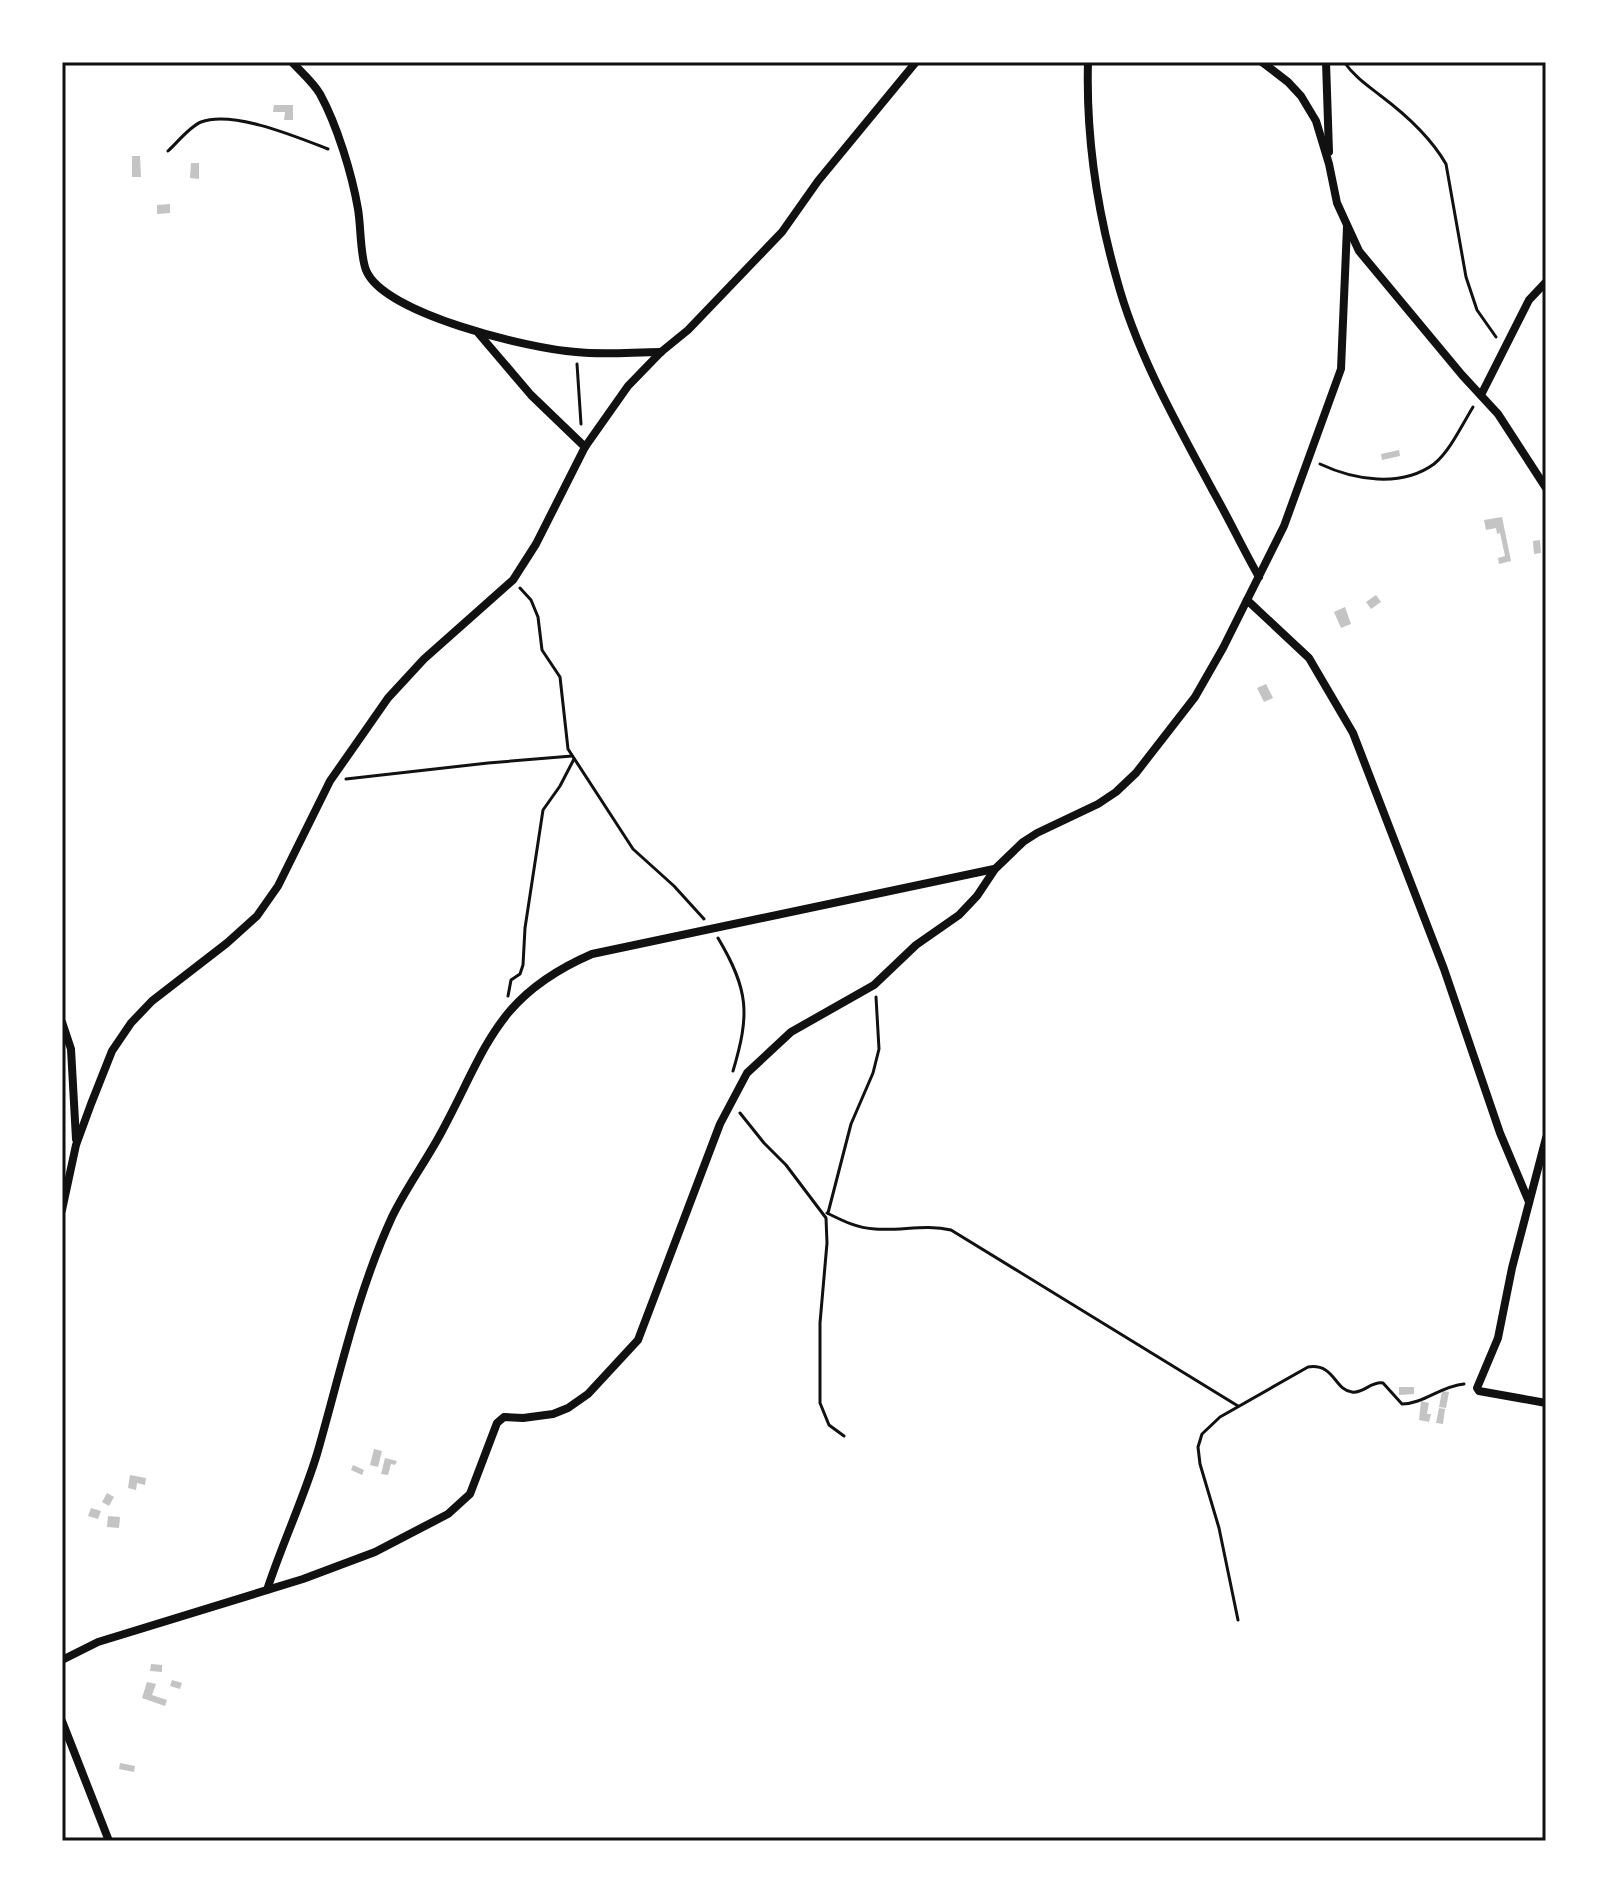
<svg xmlns="http://www.w3.org/2000/svg" width="1608" height="1903" font-family="Merriweather,serif">
<style>
.building{fill:#c4c4c4}
.lines{fill:none;stroke-linecap:round;stroke-linejoin:round}
.path{stroke:#111;stroke-width:3}
.minor{stroke:#111;stroke-width:8}
.neatline{fill:none;stroke:#111;stroke-width:3}
</style>
<rect width="100%" height="100%" fill="#fff"/>
<g class="building">
<path d="M 274,105 L 293,105 L 293,120 L 284,120 L 285,112 L 273,112 Z"/>
<path d="M 132,156 L 140,156 L 141,177 L 132,177 Z"/>
<path d="M 191,163 L 199,163 L 199,179 L 190,178 Z"/>
<path d="M 170,204 L 170,213 L 157,214 L 157,205 Z"/>
<path d="M 1399,450 L 1400,456 L 1382,460 L 1381,454 Z"/>
<path d="M 1502,517 L 1511,561 L 1499,564 L 1498,558 L 1505,556 L 1500,533 L 1497,534 L 1496,528 L 1486,530 L 1484,520 Z"/>
<path d="M 1540,540 L 1541,553 L 1534,554 L 1533,541 Z"/>
<path d="M 1376,595 L 1381,602 L 1371,609 L 1366,602 Z"/>
<path d="M 1345,607 L 1351,624 L 1341,628 L 1334,612 Z"/>
<path d="M 1266,684 L 1273,698 L 1264,702 L 1257,688 Z"/>
<path d="M 1399,1387 L 1414,1387 L 1414,1394 L 1399,1395 Z"/>
<path d="M 1442,1391 L 1449,1392 L 1446,1408 L 1439,1407 Z"/>
<path d="M 1421,1401 L 1429,1403 L 1427,1414 L 1431,1414 L 1429,1422 L 1419,1420 Z"/>
<path d="M 1439,1408 L 1445,1409 L 1443,1424 L 1436,1423 Z"/>
<path d="M 374,1449 L 382,1451 L 378,1467 L 370,1465 Z"/>
<path d="M 385,1458 L 397,1461 L 395,1465 L 391,1464 L 388,1475 L 381,1474 Z"/>
<path d="M 353,1465 L 364,1470 L 362,1475 L 351,1470 Z"/>
<path d="M 130,1475 L 146,1478 L 145,1485 L 137,1483 L 136,1490 L 128,1488 Z"/>
<path d="M 107,1493 L 114,1497 L 109,1506 L 102,1502 Z"/>
<path d="M 91,1508 L 101,1511 L 98,1519 L 88,1516 Z"/>
<path d="M 108,1516 L 120,1517 L 119,1528 L 107,1527 Z"/>
<path d="M 151,1664 L 162,1665 L 162,1672 L 150,1671 Z"/>
<path d="M 172,1680 L 182,1683 L 180,1689 L 170,1686 Z"/>
<path d="M 147,1682 L 156,1684 L 152,1695 L 167,1700 L 165,1706 L 142,1698 Z"/>
<path d="M 120,1763 L 135,1766 L 134,1772 L 119,1769 Z"/>
</g>
<g class="lines">
<g class="path">
<path d="M 1344,62 C 1354,76 1367,85 1381,96 C 1405,114 1431,138 1446,164 L 1466,277 L 1477,310 L 1496,337"/>
<path d="M 168,151 C 178,142 189,127 201,122 C 233,110 297,137 328,149"/>
<path d="M 577,364 L 581,424"/>
<path d="M 1320,464 C 1354,480 1401,488 1434,464 C 1450,451 1462,425 1473,407"/>
<path d="M 520,588 L 531,600 L 538,617 L 542,650 L 560,677 L 568,749 L 633,849 L 674,886 L 704,919"/>
<path d="M 346,779 L 488,763 L 572,756"/>
<path d="M 718,938 C 749,990 750,1014 733,1071"/>
<path d="M 508,996 L 511,980 L 520,974 L 523,965 L 525,928 L 543,810 L 560,786 L 574,759"/>
<path d="M 740,1113 L 764,1143 L 786,1165 L 826,1218 L 827,1243 L 820,1323 L 820,1403 L 829,1425 L 844,1436"/>
<path d="M 827,1213 C 843,1221 857,1228 875,1229 C 901,1231 926,1224 951,1230 L 1238,1406"/>
<path d="M 828,1213 L 851,1124 L 873,1073 L 879,1049 L 876,997"/>
<path d="M 1238,1620 L 1219,1528 L 1200,1464 L 1198,1447 L 1202,1434 L 1220,1417 L 1308,1367 C 1335,1363 1334,1390 1352,1392 C 1363,1394 1371,1381 1383,1383 L 1402,1404 C 1423,1404 1441,1386 1464,1384"/>
</g>
<g class="minor">
<path d="M 292,62 C 301,72 313,82 320,94 C 337,125 352,174 358,209 C 361,226 360,255 366,270 C 383,314 531,349 576,352 C 604,355 633,352 661,352"/>
<path d="M 1088,62 C 1086,134 1097,210 1117,280 C 1137,354 1177,424 1213,491 C 1229,519 1243,549 1259,577"/>
<path d="M 1262,62 L 1288,82 L 1301,96 L 1316,121 L 1329,164 L 1337,203 L 1359,251 L 1462,375 L 1498,414 L 1546,488"/>
<path d="M 1326,62 L 1329,152"/>
<path d="M 479,334 L 531,395 L 585,447"/>
<path d="M 1481,395 L 1529,300 L 1546,282"/>
<path d="M 1247,600 L 1309,658 L 1353,733 L 1444,969 L 1500,1133 L 1529,1202"/>
<path d="M 62,1022 L 71,1049 L 76,1139"/>
<path d="M 1546,1138 L 1512,1268 L 1498,1338 L 1477,1388 L 1479,1391 L 1546,1403"/>
<path d="M 62,1210 L 76,1145 L 91,1104 L 112,1051 L 131,1023 L 152,1001 L 227,943 L 257,916 L 278,886 L 330,781 L 365,731 L 388,698 L 424,659 L 513,580 L 536,544 L 585,447 L 628,386 L 661,352 L 688,330 L 782,232 L 818,181 L 916,62"/>
<path d="M 267,1590 C 282,1544 303,1500 317,1454 C 340,1374 357,1293 392,1217 C 406,1188 426,1161 441,1133 C 487,1048 495,996 592,954 L 994,869"/>
<path d="M 62,1660 L 98,1642 L 303,1579 L 375,1552 L 448,1514 L 470,1494 L 497,1423 L 504,1417 L 523,1418 L 553,1414 L 568,1408 L 588,1394 L 638,1340 L 720,1124 L 747,1073 L 791,1032 L 874,985 L 916,945 L 959,915 L 977,896 L 995,869 L 1023,842 L 1037,833 L 1098,804 L 1116,792 L 1136,773 L 1195,697 L 1223,648 L 1284,526 L 1341,369 L 1347,227"/>
<path d="M 62,1721 L 109,1841"/>
</g>
</g>
<rect width="1608" height="1903" fill="none" stroke="#ffffff" stroke-width="128"/>
<rect x="64" y="64" width="1480" height="1775" class="neatline"/>
</svg>
